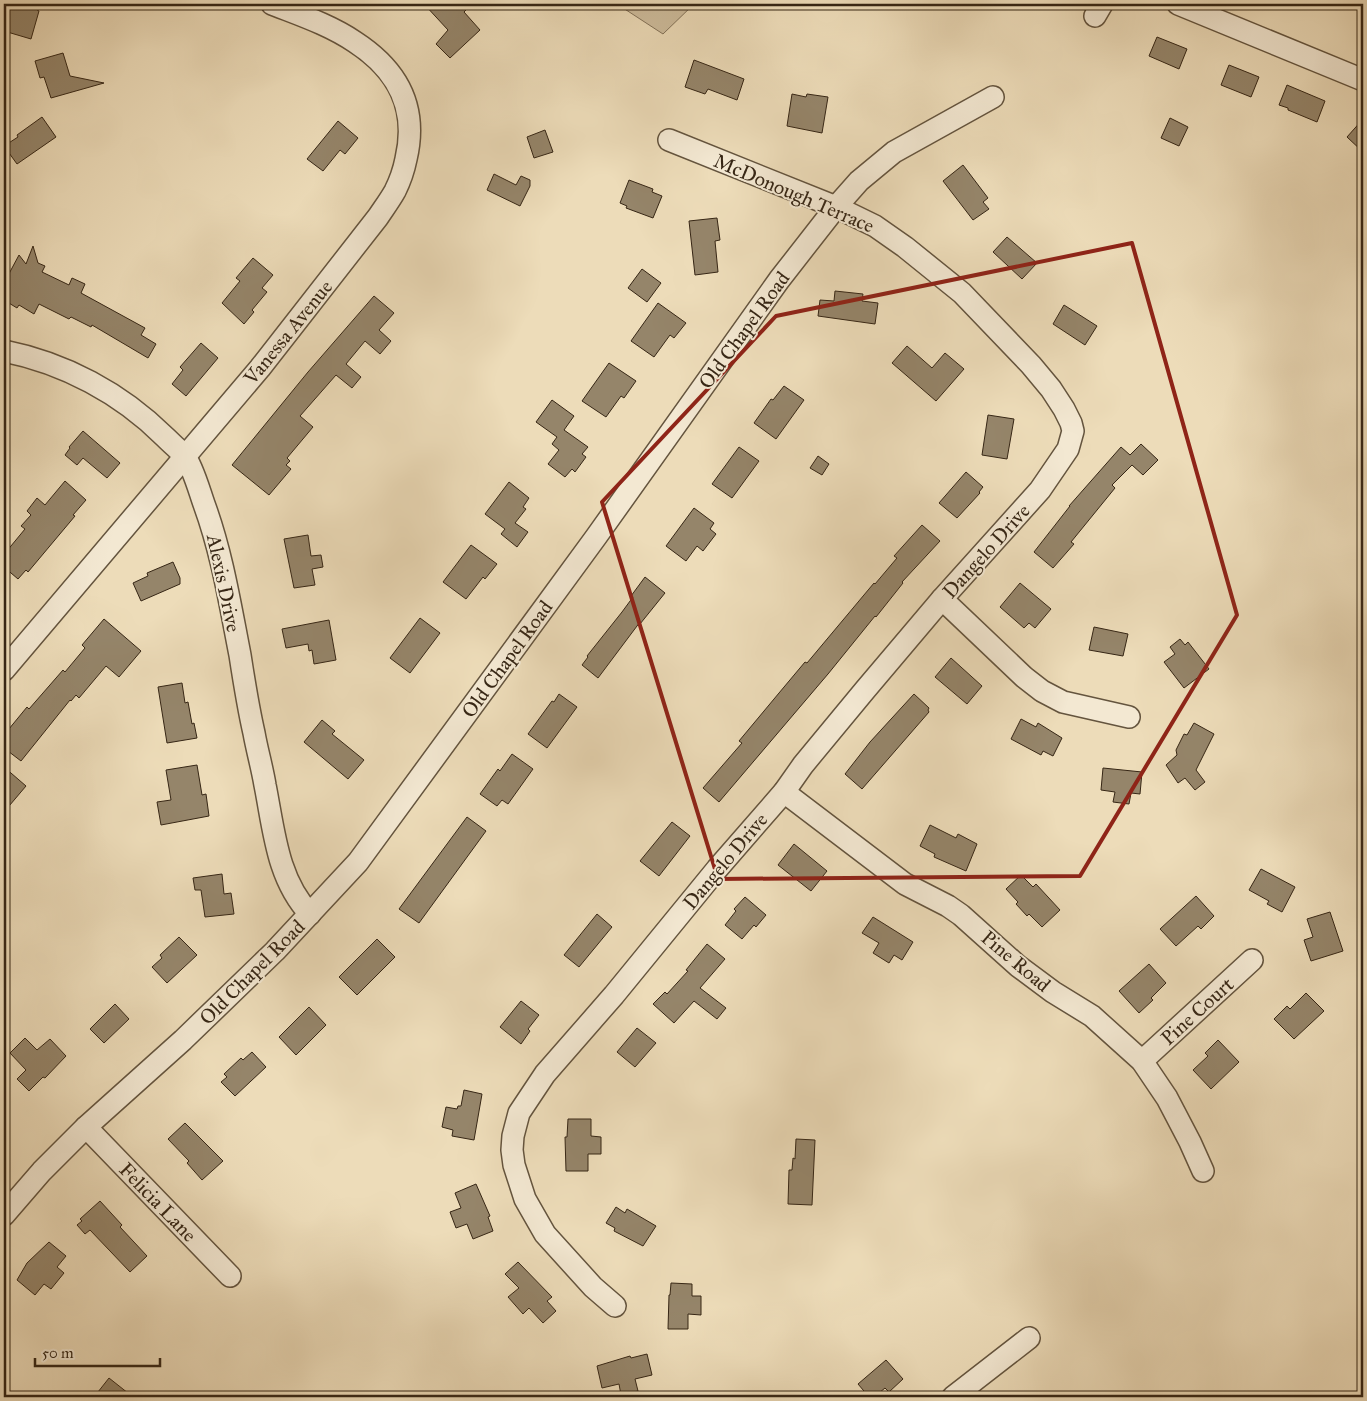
<svg xmlns="http://www.w3.org/2000/svg" width="1367" height="1401" font-family="'IM FELL Great Primer',serif">
<style>
.green{fill:#cebd9d;stroke:#827259}
.building{fill:#95856a;stroke:#362615}
.lines{fill:none;stroke-linecap:round;stroke-linejoin:round}
.minor-casing{stroke:#64543e;stroke-width:24}
.minor{stroke:#f3e8d2;stroke-width:21}
.marked{fill:none;stroke:#8f2418;stroke-width:4;stroke-linejoin:round}
.labels{text-anchor:middle;stroke-width:4;stroke-linejoin:round;paint-order:stroke}
.street-label{font-size:20px;fill:#362615;stroke:#f3e8d2}
</style>
<rect width="100%" height="100%" fill="#eddcb9"/>
<filter id="stains"><feTurbulence type="fractalNoise" baseFrequency=".004" numOctaves="4"/><feColorMatrix values="0 0 0 0 .2 0 0 0 0 .09 0 0 0 0 .02 0 0 0 .5 -.17"/></filter>
<radialGradient id="worn" r=".72"><stop offset=".6" stop-color="#630" stop-opacity="0"/><stop offset="1" stop-color="#630" stop-opacity=".3"/></radialGradient>
<path class="green" d="M 617,4 L 694,4 L 663,34 Z"/>
<g class="building">
<path d="M 4,4 L 31,4 L 38,6 L 37,10 L 39,11 L 31,39 L 4,31 Z"/>
<path d="M 424,4 L 472,4 L 464,12 L 480,30 L 450,58 L 436,44 L 448,30 Z"/>
<path d="M 1157,37 L 1187,49 L 1179,69 L 1149,56 Z"/>
<path d="M 63,53 L 70,76 L 104,83 L 51,98 L 44,77 L 40,78 L 35,61 Z"/>
<path d="M 694,60 L 744,79 L 737,100 L 708,89 L 705,94 L 685,87 Z"/>
<path d="M 1229,65 L 1259,77 L 1251,97 L 1221,85 Z"/>
<path d="M 1287,85 L 1325,101 L 1317,122 L 1288,110 L 1288,108 L 1279,105 Z"/>
<path d="M 792,94 L 806,97 L 807,94 L 828,97 L 822,133 L 787,126 Z"/>
<path d="M 42,117 L 56,137 L 17,164 L 4,146 L 18,137 L 17,135 Z"/>
<path d="M 1170,118 L 1188,127 L 1179,146 L 1161,138 Z"/>
<path d="M 1363,119 L 1363,152 L 1347,137 Z"/>
<path d="M 338,121 L 358,138 L 345,154 L 340,150 L 323,171 L 307,159 Z"/>
<path d="M 545,130 L 553,152 L 534,158 L 527,137 Z"/>
<path d="M 963,165 L 988,198 L 983,202 L 989,209 L 973,220 L 943,181 Z"/>
<path d="M 494,174 L 516,185 L 521,176 L 530,180 L 530,186 L 520,206 L 487,190 Z"/>
<path d="M 629,180 L 653,189 L 652,192 L 662,196 L 653,218 L 626,208 L 627,206 L 620,203 Z"/>
<path d="M 717,218 L 720,240 L 715,241 L 718,272 L 695,275 L 689,221 Z"/>
<path d="M 1007,237 L 1037,263 L 1022,279 L 993,252 Z"/>
<path d="M 33,246 L 38,263 L 45,266 L 42,272 L 69,285 L 72,278 L 85,284 L 81,293 L 145,328 L 141,335 L 156,344 L 148,358 L 92,325 L 91,327 L 71,317 L 69,319 L 39,304 L 34,314 L 19,305 L 17,308 L 4,300 L 4,283 L 19,255 L 26,264 Z"/>
<path d="M 253,258 L 273,275 L 262,288 L 267,292 L 252,310 L 254,312 L 244,324 L 222,303 L 240,281 L 236,278 Z"/>
<path d="M 642,269 L 661,283 L 647,302 L 628,288 Z"/>
<path d="M 835,291 L 863,294 L 862,301 L 878,303 L 875,324 L 818,316 L 820,300 L 834,301 Z"/>
<path d="M 374,296 L 394,313 L 379,330 L 391,341 L 380,354 L 365,341 L 346,364 L 361,377 L 352,388 L 336,375 L 300,416 L 313,427 L 287,458 L 290,461 L 286,465 L 291,469 L 269,495 L 232,465 L 308,372 Z"/>
<path d="M 658,303 L 686,323 L 674,338 L 670,335 L 654,357 L 631,341 Z"/>
<path d="M 1064,305 L 1097,326 L 1085,345 L 1053,324 Z"/>
<path d="M 201,343 L 218,358 L 186,396 L 172,384 L 183,370 L 180,367 Z"/>
<path d="M 907,346 L 932,368 L 945,353 L 964,369 L 936,401 L 892,363 Z"/>
<path d="M 609,363 L 636,381 L 624,398 L 621,396 L 606,417 L 582,401 Z"/>
<path d="M 784,386 L 804,400 L 776,439 L 754,423 L 771,399 L 773,400 Z"/>
<path d="M 552,400 L 574,416 L 564,430 L 588,447 L 582,454 L 586,457 L 575,472 L 572,469 L 565,477 L 548,464 L 559,450 L 552,444 L 557,437 L 536,422 Z"/>
<path d="M 988,415 L 1014,419 L 1007,459 L 982,455 Z"/>
<path d="M 83,431 L 120,463 L 107,478 L 83,458 L 77,465 L 65,455 L 70,448 L 69,447 Z"/>
<path d="M 1141,444 L 1158,460 L 1143,475 L 1132,465 L 1112,485 L 1115,488 L 1071,542 L 1074,544 L 1053,568 L 1034,552 L 1070,506 L 1069,506 L 1121,447 L 1130,455 Z"/>
<path d="M 739,447 L 759,461 L 732,498 L 712,484 Z"/>
<path d="M 818,456 L 829,464 L 822,475 L 810,468 Z"/>
<path d="M 966,472 L 983,487 L 979,492 L 980,493 L 957,518 L 939,503 Z"/>
<path d="M 65,481 L 86,500 L 73,515 L 75,516 L 28,572 L 26,570 L 18,579 L 4,567 L 4,563 L 10,556 L 6,552 L 25,529 L 21,526 L 31,515 L 27,511 L 37,498 L 45,505 Z"/>
<path d="M 509,482 L 529,498 L 523,507 L 526,509 L 515,523 L 528,532 L 517,547 L 501,534 L 505,529 L 485,514 Z"/>
<path d="M 694,508 L 714,523 L 710,529 L 716,534 L 703,551 L 697,546 L 686,561 L 666,546 Z"/>
<path d="M 922,525 L 940,541 L 902,582 L 903,583 L 876,617 L 875,616 L 828,674 L 719,802 L 703,788 L 742,743 L 739,741 L 779,693 L 805,662 L 807,663 L 874,583 L 875,584 L 897,558 L 894,556 Z"/>
<path d="M 308,535 L 311,556 L 321,555 L 323,567 L 312,569 L 315,585 L 294,588 L 284,539 Z"/>
<path d="M 471,545 L 497,564 L 485,579 L 483,577 L 466,599 L 443,582 Z"/>
<path d="M 173,562 L 180,578 L 180,584 L 141,601 L 133,583 L 148,576 L 147,573 Z"/>
<path d="M 645,577 L 665,593 L 640,624 L 640,622 L 598,678 L 582,665 L 588,657 L 587,656 L 622,612 L 633,597 L 631,596 Z"/>
<path d="M 1020,583 L 1051,609 L 1035,628 L 1029,623 L 1024,628 L 1000,607 Z"/>
<path d="M 420,618 L 440,633 L 410,673 L 390,658 Z"/>
<path d="M 104,619 L 141,651 L 119,677 L 106,666 L 79,698 L 76,695 L 71,701 L 70,700 L 21,761 L 4,748 L 4,735 L 27,707 L 29,709 L 63,670 L 65,672 L 85,648 L 82,645 Z"/>
<path d="M 329,620 L 336,660 L 314,664 L 312,650 L 309,651 L 308,644 L 286,648 L 282,629 Z"/>
<path d="M 1094,627 L 1128,634 L 1123,656 L 1089,650 Z"/>
<path d="M 1180,639 L 1185,645 L 1188,642 L 1209,669 L 1184,688 L 1164,662 L 1175,654 L 1170,647 Z"/>
<path d="M 951,658 L 982,686 L 967,704 L 935,677 Z"/>
<path d="M 182,683 L 185,703 L 188,702 L 192,724 L 194,723 L 197,738 L 167,743 L 158,687 Z"/>
<path d="M 559,694 L 577,707 L 547,748 L 528,734 L 552,701 L 554,702 Z"/>
<path d="M 914,694 L 929,708 L 928,710 L 929,712 L 862,789 L 845,774 L 870,742 Z"/>
<path d="M 1021,719 L 1036,727 L 1038,723 L 1062,738 L 1053,756 L 1043,751 L 1041,755 L 1011,739 Z"/>
<path d="M 322,720 L 335,731 L 332,734 L 364,760 L 348,779 L 304,742 Z"/>
<path d="M 1194,723 L 1214,734 L 1196,770 L 1205,782 L 1195,790 L 1185,778 L 1178,783 L 1166,765 L 1177,755 L 1176,750 L 1184,734 L 1187,735 Z"/>
<path d="M 512,754 L 533,769 L 508,804 L 502,800 L 497,806 L 480,794 L 498,769 L 500,771 Z"/>
<path d="M 197,765 L 202,795 L 206,794 L 209,816 L 161,825 L 157,802 L 171,800 L 166,770 Z"/>
<path d="M 4,767 L 26,786 L 4,812 Z"/>
<path d="M 1103,768 L 1142,772 L 1140,794 L 1131,793 L 1129,804 L 1113,802 L 1115,792 L 1101,790 Z"/>
<path d="M 467,817 L 486,831 L 419,923 L 399,909 Z"/>
<path d="M 672,822 L 690,836 L 659,876 L 640,861 Z"/>
<path d="M 930,825 L 956,838 L 958,834 L 977,844 L 966,871 L 934,857 L 935,854 L 920,846 Z"/>
<path d="M 794,844 L 827,871 L 811,891 L 778,865 Z"/>
<path d="M 1261,869 L 1295,887 L 1282,912 L 1267,904 L 1269,901 L 1249,890 Z"/>
<path d="M 222,874 L 224,894 L 231,893 L 234,914 L 205,917 L 201,890 L 195,890 L 193,878 Z"/>
<path d="M 1021,875 L 1033,887 L 1036,884 L 1060,910 L 1042,927 L 1029,914 L 1027,916 L 1016,904 L 1018,902 L 1006,889 Z"/>
<path d="M 1196,896 L 1214,916 L 1201,929 L 1198,926 L 1176,946 L 1160,929 Z"/>
<path d="M 745,897 L 766,915 L 756,927 L 754,925 L 742,939 L 725,925 L 736,911 L 734,909 Z"/>
<path d="M 1330,912 L 1343,951 L 1311,961 L 1304,940 L 1313,937 L 1307,919 Z"/>
<path d="M 597,914 L 612,927 L 579,967 L 564,955 Z"/>
<path d="M 873,917 L 913,942 L 902,960 L 894,955 L 889,963 L 873,953 L 879,943 L 862,933 Z"/>
<path d="M 179,937 L 197,955 L 167,983 L 152,967 L 162,958 L 160,955 Z"/>
<path d="M 377,939 L 395,957 L 357,995 L 339,977 Z"/>
<path d="M 707,944 L 725,959 L 700,988 L 726,1008 L 717,1019 L 694,1001 L 674,1023 L 653,1004 L 665,992 L 667,994 L 688,971 L 686,970 Z"/>
<path d="M 1149,964 L 1166,983 L 1151,998 L 1153,1000 L 1139,1013 L 1119,991 Z"/>
<path d="M 1306,993 L 1324,1011 L 1294,1039 L 1274,1019 L 1287,1006 L 1290,1009 Z"/>
<path d="M 521,1001 L 539,1015 L 528,1029 L 530,1031 L 521,1044 L 500,1027 Z"/>
<path d="M 115,1004 L 129,1019 L 104,1043 L 90,1029 Z"/>
<path d="M 309,1007 L 326,1025 L 296,1055 L 279,1037 Z"/>
<path d="M 637,1028 L 656,1043 L 635,1067 L 617,1052 Z"/>
<path d="M 25,1038 L 37,1050 L 50,1039 L 66,1056 L 45,1078 L 43,1077 L 29,1091 L 17,1079 L 26,1070 L 10,1053 Z"/>
<path d="M 1218,1040 L 1239,1062 L 1211,1089 L 1193,1070 L 1208,1056 L 1205,1053 Z"/>
<path d="M 252,1052 L 266,1067 L 235,1096 L 221,1082 L 227,1077 L 224,1074 L 241,1058 L 243,1060 Z"/>
<path d="M 464,1090 L 482,1094 L 474,1140 L 452,1136 L 453,1130 L 442,1127 L 446,1107 L 457,1109 L 458,1106 L 461,1106 Z"/>
<path d="M 568,1119 L 591,1119 L 591,1136 L 601,1137 L 601,1154 L 588,1154 L 588,1171 L 566,1171 L 565,1137 L 567,1137 Z"/>
<path d="M 185,1123 L 223,1161 L 202,1180 L 187,1163 L 189,1161 L 168,1139 Z"/>
<path d="M 796,1139 L 815,1140 L 812,1205 L 788,1204 L 789,1170 L 792,1170 L 793,1158 L 795,1159 Z"/>
<path d="M 476,1184 L 490,1216 L 488,1217 L 493,1231 L 473,1239 L 467,1224 L 456,1228 L 450,1212 L 461,1208 L 455,1193 Z"/>
<path d="M 100,1201 L 122,1225 L 120,1227 L 147,1256 L 130,1272 L 90,1230 L 85,1234 L 77,1225 L 82,1221 L 80,1219 Z"/>
<path d="M 616,1207 L 625,1213 L 627,1209 L 656,1226 L 643,1246 L 614,1231 L 615,1228 L 606,1223 Z"/>
<path d="M 49,1242 L 66,1256 L 57,1267 L 64,1273 L 51,1289 L 44,1284 L 35,1295 L 17,1280 L 27,1263 Z"/>
<path d="M 518,1262 L 552,1297 L 547,1301 L 556,1311 L 543,1323 L 529,1308 L 523,1314 L 508,1297 L 519,1288 L 505,1274 Z"/>
<path d="M 671,1283 L 692,1284 L 692,1296 L 701,1296 L 701,1315 L 688,1314 L 688,1329 L 668,1329 L 669,1295 L 670,1295 Z"/>
<path d="M 647,1354 L 652,1375 L 635,1379 L 638,1391 L 621,1395 L 619,1384 L 602,1388 L 597,1366 L 630,1356 L 631,1358 Z"/>
<path d="M 886,1360 L 903,1379 L 889,1392 L 885,1388 L 874,1397 L 869,1397 L 858,1384 Z"/>
<path d="M 109,1378 L 133,1397 L 94,1397 Z"/>
</g>
<g class="lines">
<g class="minor-casing">
<g id="minor">
<path d="M 1178,4 L 1363,80"/>
<path d="M 1095,16 L 1102,4"/>
<path d="M 4,351 C 64,363 121,393 165,437 C 171,443 178,449 184,455 C 193,467 199,490 204,504 C 222,553 230,604 240,655 C 244,681 248,707 254,733 C 257,750 262,767 265,785 C 274,830 277,879 310,914"/>
<path d="M 942,599 L 1024,677 L 1042,691 L 1063,702 L 1129,717"/>
<path d="M 4,670 L 260,368 L 378,217 C 384,208 390,200 395,191 C 400,181 404,169 406,159 C 418,108 398,70 355,42 C 330,25 300,15 272,4"/>
<path d="M 784,792 L 905,884 L 948,906 L 961,915 L 1018,966 L 1053,992 L 1092,1016 L 1142,1061 L 1167,1098 L 1190,1142 L 1203,1171"/>
<path d="M 1142,1061 L 1252,960"/>
<path d="M 86,1127 L 230,1276"/>
<path d="M 4,1215 L 42,1171 L 86,1127 L 183,1040 L 275,951 L 358,862 L 596,537 L 779,280 L 836,207 L 859,181 L 894,152 L 993,97"/>
<path d="M 615,1306 L 593,1287 L 545,1234 L 525,1199 L 514,1165 L 512,1150 L 513,1136 L 519,1113 L 545,1074 L 614,995 L 717,869 L 784,792 L 803,765 L 865,690 L 942,599 L 1040,490 L 1068,449 L 1073,431 L 1071,423 L 1064,409 L 1051,389 L 1031,365 L 962,293 L 905,247 L 875,226 L 836,207 L 669,140"/>
<path d="M 953,1397 L 1029,1338"/>
</g>
</g>
<use href="#minor" class="minor"/>
</g>
<path class="marked" d="M 1132,243 L 1237,615 L 1080,876 L 718,879 L 602,502 L 776,316 Z"/>
<g class="labels">
<g class="street-label">
<text transform="translate(794 193) rotate(23)" y="7">McDonough Terrace</text>
<text transform="translate(744 330) rotate(-54)" y="7">Old Chapel Road</text>
<text transform="translate(288 332) rotate(-51)" y="7">Vanessa Avenue</text>
<text transform="translate(986 551) rotate(-48)" y="7">Dangelo Drive</text>
<text transform="translate(224 583) rotate(78)" y="7">Alexis Drive</text>
<text transform="translate(507 659) rotate(-54)" y="7">Old Chapel Road</text>
<text transform="translate(725 861) rotate(-50)" y="7">Dangelo Drive</text>
<text transform="translate(1016 961) rotate(40)" y="7">Pine Road</text>
<text transform="translate(252 972) rotate(-45)" y="7">Old Chapel Road</text>
<text transform="translate(1197 1011) rotate(-42)" y="7">Pine Court</text>
<text transform="translate(158 1202) rotate(46)" y="7">Felicia Lane</text>
</g>
</g>
<rect width="1367" height="1401" fill="none" stroke="#eddcb9" stroke-width="20"/>
<rect x="5" y="5" width="1357" height="1391" fill="none" stroke="#362615" stroke-width="2.5"/>
<rect x="10" y="10" width="1347" height="1381" fill="none" stroke="#362615"/>
<path d="M35 1358v8h125v-8" fill="none" stroke="#362615" stroke-width="2.5"/>
<text x="42" y="1358" font-size="15" fill="#362615" stroke="#f3e8d2" stroke-width="4" paint-order="stroke">50 m</text>
<rect width="100%" height="100%" filter="url(#stains)"/>
<rect width="100%" height="100%" fill="url(#worn)"/>
</svg>
